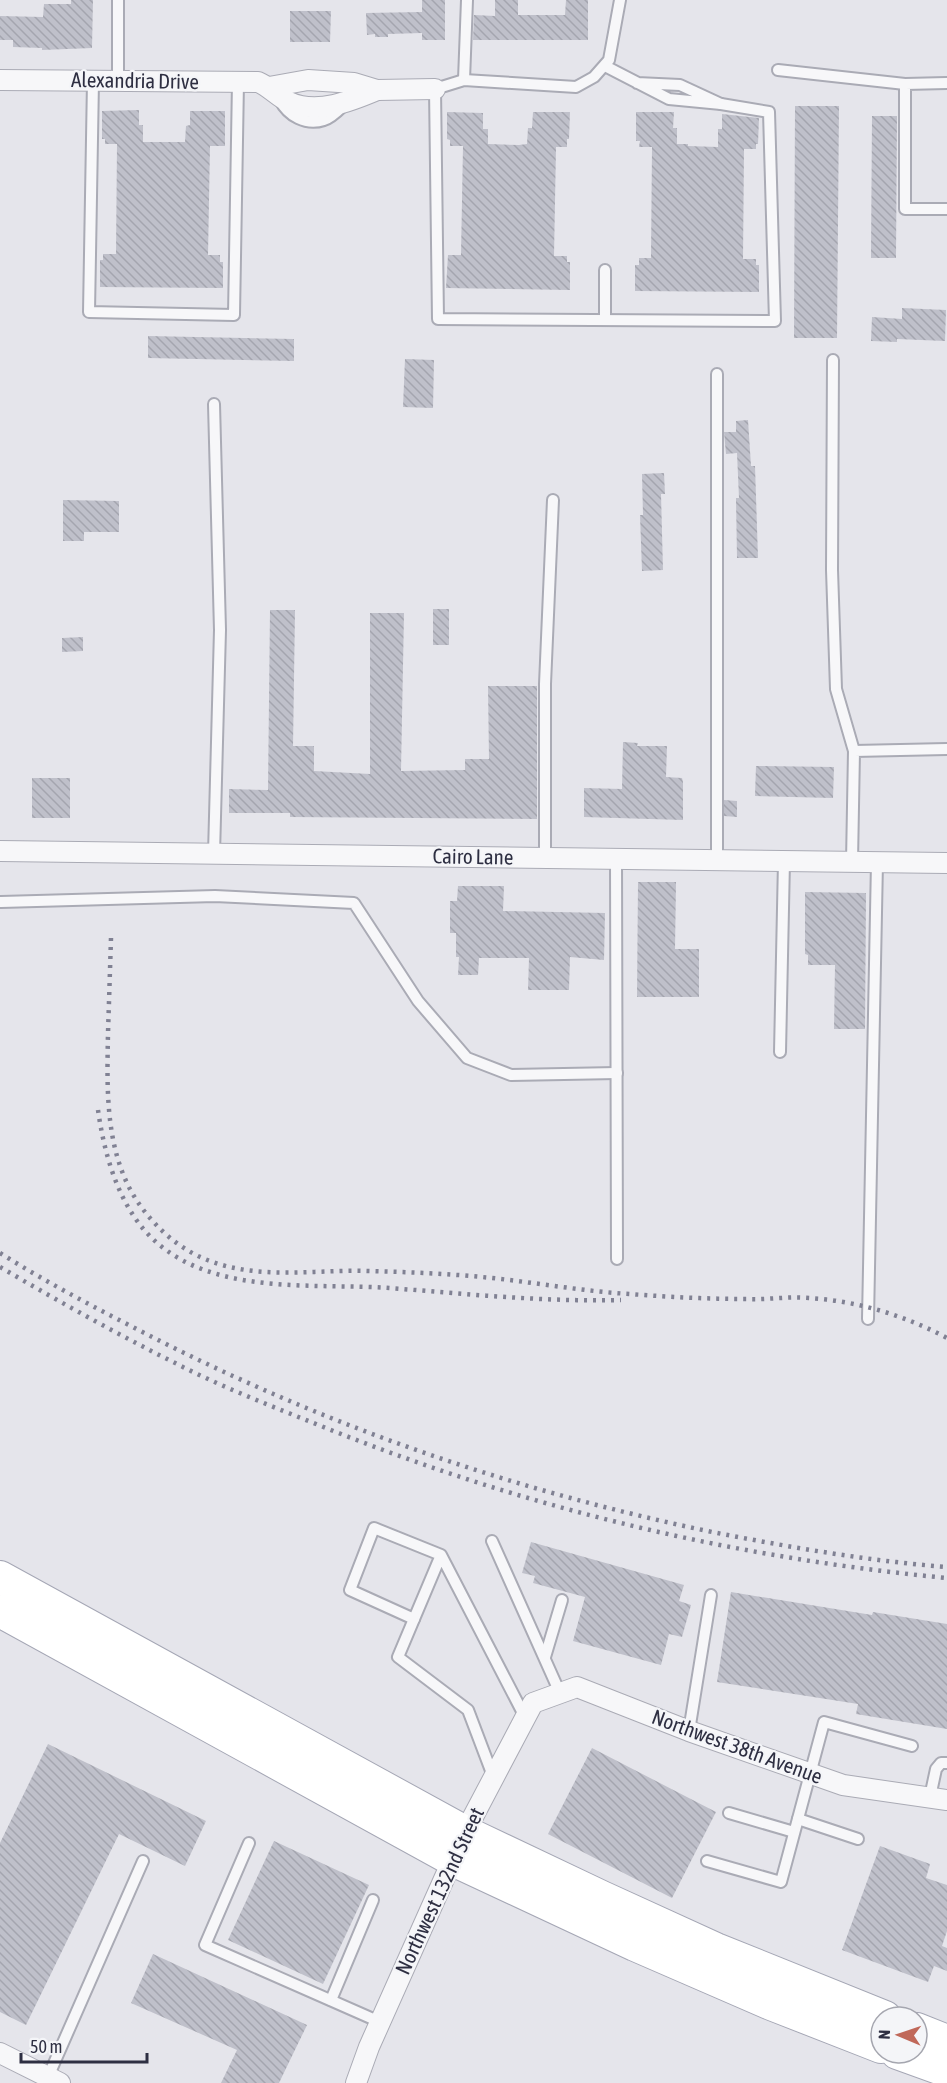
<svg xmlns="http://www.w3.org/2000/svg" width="947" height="2083" font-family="'Asap Condensed',sans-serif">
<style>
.building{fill:url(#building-back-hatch)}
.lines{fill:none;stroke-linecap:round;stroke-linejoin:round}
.service-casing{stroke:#aaabb5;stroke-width:14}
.minor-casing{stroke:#aaabb5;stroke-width:22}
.primary-casing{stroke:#a5a7b5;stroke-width:34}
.service{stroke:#f7f7f9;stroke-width:10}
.minor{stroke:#f7f7f9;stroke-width:20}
.primary{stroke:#fff;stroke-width:32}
.rail{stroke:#808193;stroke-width:4.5;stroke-dasharray:3 6;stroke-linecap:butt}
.labels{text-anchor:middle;stroke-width:4.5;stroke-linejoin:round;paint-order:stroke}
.street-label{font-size:21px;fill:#2e2f42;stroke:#f4f5f8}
</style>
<defs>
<pattern id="building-back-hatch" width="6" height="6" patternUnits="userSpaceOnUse" patternTransform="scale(1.5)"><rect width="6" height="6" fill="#bfc0ca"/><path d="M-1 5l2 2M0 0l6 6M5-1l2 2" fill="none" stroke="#a4a5af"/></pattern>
</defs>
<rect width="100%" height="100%" fill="#e5e5eb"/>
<g class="building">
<path d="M 71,0 L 93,0 L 92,48 L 42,50 L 42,48 L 13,47 L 13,40 L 0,40 L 0,16 L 43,17 L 44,4 L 71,4 Z"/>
<path d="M 422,0 L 445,0 L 445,40 L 422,40 L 422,33 L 388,34 L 388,37 L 375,37 L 375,34 L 367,35 L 366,13 L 422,12 Z"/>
<path d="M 495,0 L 518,0 L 518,15 L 565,15 L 566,0 L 588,0 L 588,40 L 473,40 L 474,15 L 495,16 Z"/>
<path d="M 290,11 L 331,11 L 330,42 L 290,42 Z"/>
<path d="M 795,106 L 839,106 L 837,338 L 794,338 Z"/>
<path d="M 139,110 L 139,125 L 143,125 L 143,142 L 185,142 L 186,126 L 190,125 L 190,111 L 225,111 L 225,146 L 210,146 L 208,255 L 220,255 L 220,262 L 223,262 L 223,288 L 100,287 L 100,260 L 103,260 L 103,254 L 116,254 L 117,144 L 105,144 L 105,139 L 102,139 L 102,111 Z"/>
<path d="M 447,112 L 483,113 L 483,129 L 488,129 L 488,144 L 519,145 L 527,144 L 528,128 L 532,128 L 533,112 L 570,112 L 569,139 L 567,139 L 567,147 L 556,147 L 554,256 L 567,256 L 567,262 L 570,262 L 570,290 L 446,288 L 448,255 L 461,255 L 463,146 L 450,146 L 450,140 L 447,139 Z"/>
<path d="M 636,112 L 674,112 L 673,128 L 677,128 L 677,144 L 688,144 L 688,146 L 718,147 L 718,129 L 722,129 L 722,114 L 759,118 L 758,144 L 756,144 L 756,149 L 744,149 L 743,259 L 756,259 L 756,265 L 759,265 L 759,292 L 635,291 L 635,265 L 639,265 L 639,258 L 651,258 L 652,147 L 639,147 L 640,141 L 636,141 Z"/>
<path d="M 872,116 L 897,116 L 896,258 L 871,258 Z"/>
<path d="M 902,308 L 946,310 L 945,341 L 897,339 L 897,342 L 871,341 L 872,317 L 902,319 Z"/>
<path d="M 148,336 L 294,339 L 294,361 L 148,358 Z"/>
<path d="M 405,359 L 434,360 L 433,408 L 403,407 Z"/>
<path d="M 748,420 L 751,466 L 755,466 L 758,558 L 737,558 L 736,498 L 739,498 L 737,453 L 726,454 L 724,432 L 736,432 L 736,421 Z"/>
<path d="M 664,473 L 665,494 L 661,494 L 663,570 L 642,571 L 640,515 L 643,515 L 642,474 Z"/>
<path d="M 63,500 L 119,501 L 119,532 L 84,532 L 84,541 L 63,541 Z"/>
<rect x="433" y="609" width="16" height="36"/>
<path d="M 270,610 L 295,610 L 293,746 L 314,746 L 314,771 L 370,774 L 370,613 L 404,613 L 401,771 L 465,770 L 465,759 L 489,759 L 488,686 L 537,686 L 537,819 L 290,817 L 290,813 L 229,813 L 229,789 L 268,790 Z"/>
<path d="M 83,637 L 83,651 L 62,652 L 62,638 Z"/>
<path d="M 623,742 L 638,743 L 637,746 L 667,746 L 666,777 L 682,778 L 683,782 L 683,820 L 584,817 L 584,788 L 622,789 Z"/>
<path d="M 756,766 L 834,767 L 833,798 L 755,796 Z"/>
<rect x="32" y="778" width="38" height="40"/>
<path d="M 724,800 L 737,801 L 737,817 L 724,816 Z"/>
<path d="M 638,882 L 676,882 L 675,949 L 699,949 L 699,997 L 637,997 Z"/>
<path d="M 458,886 L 504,886 L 503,911 L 605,913 L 604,960 L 570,957 L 569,990 L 528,990 L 529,958 L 479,958 L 478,975 L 458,975 L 459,957 L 456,957 L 456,933 L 450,933 L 450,901 L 457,901 Z"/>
<path d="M 805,892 L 866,893 L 865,1029 L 834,1029 L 835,965 L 808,965 L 808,955 L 805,954 Z"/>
<path d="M 531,1542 L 684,1585 L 679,1601 L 691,1605 L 682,1637 L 669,1634 L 661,1665 L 573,1641 L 585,1597 L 533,1583 L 535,1576 L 522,1573 Z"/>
<path d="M 731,1592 L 872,1615 L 873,1612 L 947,1624 L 947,1729 L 856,1714 L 858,1704 L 717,1682 Z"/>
<path d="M 48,1744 L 206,1821 L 185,1866 L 119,1834 L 26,2025 L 0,2012 L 0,1843 Z"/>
<path d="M 592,1748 L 716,1812 L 672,1898 L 548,1834 Z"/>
<path d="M 274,1841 L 369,1885 L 323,1984 L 228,1940 Z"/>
<path d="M 880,1846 L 930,1864 L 926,1878 L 947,1885 L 947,1931 L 942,1946 L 947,1948 L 947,1971 L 934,1966 L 928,1982 L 842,1950 Z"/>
<path d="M 153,1954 L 307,2025 L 279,2083 L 221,2083 L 237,2050 L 131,2003 Z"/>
</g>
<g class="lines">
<g class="service-casing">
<g id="service">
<path d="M 620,0 L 609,60 L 594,77 L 576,87 L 464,80 L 435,89 L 438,319 L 775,321 L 769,112 L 721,104"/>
<path d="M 605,66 L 669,99 L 721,104 L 680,85 L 637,83"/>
<path d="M 778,70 L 905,84"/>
<path d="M 464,80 L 467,0"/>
<path d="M 93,81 L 89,312 L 234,315 L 238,82"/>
<path d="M 118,81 L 118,0"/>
<path d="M 947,83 L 905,84 L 905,209 L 947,209"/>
<path d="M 280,100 C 288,116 306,126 324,120 C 331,118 338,111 343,106"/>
<path d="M 605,270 L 605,320"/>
<path d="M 833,360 L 832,570 L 836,689 L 854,751"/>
<path d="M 214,404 L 220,630 L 214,854"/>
<path d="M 545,858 L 545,684 L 553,500"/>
<path d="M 616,859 L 617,1259"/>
<path d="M 717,860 L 717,374"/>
<path d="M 852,862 L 854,751 L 947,749"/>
<path d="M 1,902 L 215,896 L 354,903 L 418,1001 L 467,1058 L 511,1075 L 617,1073"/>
<path d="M 780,1052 L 784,861"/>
<path d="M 868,1319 L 877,862"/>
<path d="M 492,1541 L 560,1693"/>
<path d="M 441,1555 L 414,1619 L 350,1590 L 374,1528 L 441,1555 L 525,1717"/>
<path d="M 414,1619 L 398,1657 L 468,1710 L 493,1776"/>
<path d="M 545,1657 L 562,1600"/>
<path d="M 689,1731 L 711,1595"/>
<path d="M 930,1797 L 936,1769 L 941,1763 L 947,1763"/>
<path d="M 729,1813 L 794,1832"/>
<path d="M 798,1819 L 858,1839"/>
<path d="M 249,1843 L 205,1945 L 380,2022"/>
<path d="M 707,1861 L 781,1882 L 824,1722 L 912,1746"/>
<path d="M 331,2000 L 373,1900"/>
<path d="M 48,2077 L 143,1861"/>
</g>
</g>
<g class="minor-casing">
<g id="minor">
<path d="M 0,80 L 258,82 C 270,87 278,97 289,102 C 317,115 351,101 377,90"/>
<path d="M 269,87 L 308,80 L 354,83 L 377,90 L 435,89"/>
<path d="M 0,851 L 947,863"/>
<path d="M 0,2053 L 60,2083"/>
<path d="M 356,2083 L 369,2047 L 465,1832 L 533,1703 L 577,1687 L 689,1731 L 843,1785 L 947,1800"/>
</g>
</g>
<g class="primary-casing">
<g id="primary">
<path d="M 0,1577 L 465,1832 L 602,1897 L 716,1949 L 885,2017"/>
<path d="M 0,1611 L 453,1860 L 635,1945 L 771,2004 L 881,2047"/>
<path d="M 917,2029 L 947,2041"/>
<path d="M 897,2053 L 947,2071"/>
</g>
</g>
<use href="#service" class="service"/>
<use href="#minor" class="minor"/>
<use href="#primary" class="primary"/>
<g class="rail">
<path d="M 111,938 C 110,970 109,1002 108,1033 C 107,1086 105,1143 131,1191 C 147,1219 170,1242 198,1256 C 253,1282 312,1269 369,1271 C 403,1272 436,1273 470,1276 C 523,1280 577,1291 630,1294 C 669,1297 708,1299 747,1299 C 768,1300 788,1296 809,1298 C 857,1301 904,1315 947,1338"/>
<path d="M 98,1110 C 105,1159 121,1215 162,1247 C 223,1295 317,1283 390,1288 C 467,1294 544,1302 621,1300"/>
<path d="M 0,1253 C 54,1287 111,1316 168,1345 C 343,1432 521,1492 712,1532 C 789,1547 868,1561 947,1567"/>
<path d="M 0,1267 C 58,1301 117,1334 177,1364 C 220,1386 266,1404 311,1422 C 517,1506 726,1557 947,1578"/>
</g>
</g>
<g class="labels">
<g class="street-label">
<text transform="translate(135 81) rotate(1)" y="7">Alexandria Drive</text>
<text transform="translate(473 857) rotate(1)" y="7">Cairo Lane</text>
<text transform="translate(737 1747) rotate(20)" y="7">Northwest 38th Avenue</text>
<text transform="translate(440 1891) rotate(-65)" y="7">Northwest 132nd Street</text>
</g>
</g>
<g transform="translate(899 2035) rotate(272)"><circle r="28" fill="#f4f5f8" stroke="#a5a6af" stroke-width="1.5"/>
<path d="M0-4.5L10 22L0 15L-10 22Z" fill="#c06859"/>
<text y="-9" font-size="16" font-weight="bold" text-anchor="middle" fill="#2e2f42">N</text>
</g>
<path d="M21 2053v9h126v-9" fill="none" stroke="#2e2f42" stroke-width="3"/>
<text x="30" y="2053" font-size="18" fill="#2e2f42" stroke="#f4f5f8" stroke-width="4.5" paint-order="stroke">50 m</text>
</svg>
